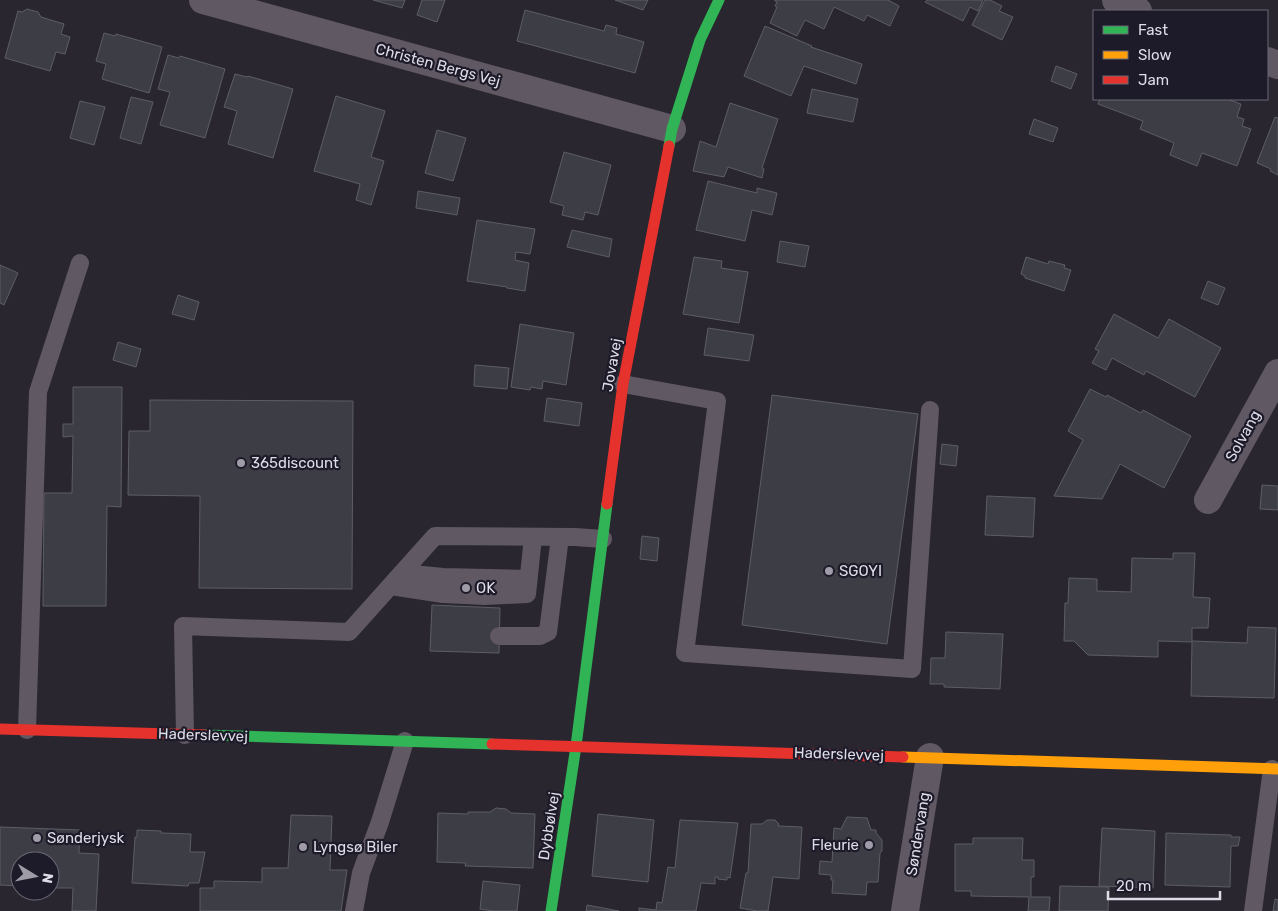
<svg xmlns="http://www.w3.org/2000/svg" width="1278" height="911" font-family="Rubik,sans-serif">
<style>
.building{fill:#3d3e45;stroke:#5d5d65}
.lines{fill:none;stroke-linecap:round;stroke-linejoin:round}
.lane{stroke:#605862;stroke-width:18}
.street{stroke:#605862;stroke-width:28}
.fast{stroke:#30b455;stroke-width:11}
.slow{stroke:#ff9f0a;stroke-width:11}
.jam{stroke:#e5322d;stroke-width:11}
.poi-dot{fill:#9f9ca7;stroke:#1d1a29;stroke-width:2}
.labels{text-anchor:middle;stroke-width:4.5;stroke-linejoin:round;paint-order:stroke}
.street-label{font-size:15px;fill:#dedce7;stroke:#1d1a29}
.poi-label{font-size:15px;fill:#dedce7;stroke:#1d1a29;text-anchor:start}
</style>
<rect width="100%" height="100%" fill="#292630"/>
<g class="building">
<path d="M 373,0 L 405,0 L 402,8 Z"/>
<path d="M 422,0 L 445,0 L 437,22 L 417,15 Z"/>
<path d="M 615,0 L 648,0 L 643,10 Z"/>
<path d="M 774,0 L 888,0 L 899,6 L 890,26 L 867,15 L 864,21 L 834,7 L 824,29 L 805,20 L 797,36 L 770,23 L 777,7 L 775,6 L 777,2 Z"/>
<path d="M 927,0 L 983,0 L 978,11 L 970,7 L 963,21 L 925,2 Z"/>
<path d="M 985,0 L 990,0 L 1002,6 L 999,11 L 1013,17 L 1002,40 L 972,25 Z"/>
<path d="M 27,9 L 38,12 L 41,17 L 64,24 L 61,34 L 70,37 L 65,54 L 56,52 L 50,71 L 5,58 L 18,11 L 22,12 Z"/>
<path d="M 525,10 L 604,31 L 606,25 L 617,28 L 616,34 L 644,42 L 635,73 L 517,41 Z"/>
<path d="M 765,26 L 812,46 L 811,47 L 862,64 L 856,84 L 804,66 L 791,96 L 744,76 Z"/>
<path d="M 104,33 L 115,36 L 116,34 L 162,47 L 149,93 L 102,79 L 106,64 L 96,61 Z"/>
<path d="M 168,55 L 179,58 L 180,56 L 225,69 L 205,138 L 160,125 L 170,92 L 158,89 Z"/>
<path d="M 1056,66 L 1077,74 L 1071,89 L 1051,81 Z"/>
<path d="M 235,74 L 247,77 L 248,76 L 293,89 L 273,158 L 228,144 L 237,111 L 224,107 Z"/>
<path d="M 812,89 L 858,99 L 853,122 L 807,113 Z"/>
<path d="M 336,96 L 385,111 L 371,157 L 384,161 L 371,205 L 356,200 L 360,184 L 314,171 Z"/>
<path d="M 131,97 L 153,102 L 141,144 L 120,138 Z"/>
<path d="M 1100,99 L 1227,99 L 1241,104 L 1237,117 L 1244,119 L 1242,126 L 1251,129 L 1237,166 L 1202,153 L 1197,166 L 1170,155 L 1174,143 L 1140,129 L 1143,121 L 1098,104 Z"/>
<path d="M 80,101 L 105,107 L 94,145 L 70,138 Z"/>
<path d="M 730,103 L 778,119 L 762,168 L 764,169 L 762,178 L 728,167 L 724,177 L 693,171 L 700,141 L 716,147 Z"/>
<path d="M 1275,117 L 1278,118 L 1278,175 L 1270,171 L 1271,169 L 1257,163 Z"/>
<path d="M 1034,119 L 1058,128 L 1053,142 L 1029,134 Z"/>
<path d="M 437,130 L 466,138 L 453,181 L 425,173 Z"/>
<path d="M 564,152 L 611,165 L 598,215 L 585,212 L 583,220 L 562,215 L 564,206 L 550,202 Z"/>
<path d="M 708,181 L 757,193 L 757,188 L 777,193 L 772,215 L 752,210 L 745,241 L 696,230 Z"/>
<path d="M 418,191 L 460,198 L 457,215 L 416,208 Z"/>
<path d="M 477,220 L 535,229 L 530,254 L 516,252 L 515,260 L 529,263 L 525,291 L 507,288 L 507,287 L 467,281 Z"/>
<path d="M 572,230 L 612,239 L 609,257 L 567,247 Z"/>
<path d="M 780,241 L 809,246 L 805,267 L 777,262 Z"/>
<path d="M 694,257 L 722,261 L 721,268 L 748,272 L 739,323 L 683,314 Z"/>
<path d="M 1026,257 L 1048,264 L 1049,261 L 1065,265 L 1064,268 L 1071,270 L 1064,291 L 1025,278 L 1025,276 L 1021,274 Z"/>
<path d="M 0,265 L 18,273 L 4,305 L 0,303 Z"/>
<path d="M 1208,281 L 1225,288 L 1218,305 L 1201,298 Z"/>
<path d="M 178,295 L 199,302 L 194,320 L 172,314 Z"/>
<path d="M 1114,314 L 1158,338 L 1169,319 L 1221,348 L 1195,397 L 1146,371 L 1144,375 L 1112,358 L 1106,370 L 1092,363 L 1099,351 L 1095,349 Z"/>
<path d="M 520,324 L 574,333 L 566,385 L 543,381 L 542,389 L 531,387 L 530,390 L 511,387 Z"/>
<path d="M 708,328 L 754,335 L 749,361 L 704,355 Z"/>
<path d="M 118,342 L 141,349 L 136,367 L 113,360 Z"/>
<path d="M 475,365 L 509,368 L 507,389 L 474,386 Z"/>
<path d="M 73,387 L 122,387 L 121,507 L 107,506 L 106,606 L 43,606 L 44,493 L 72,493 L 73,436 L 63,437 L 63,424 L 73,424 Z"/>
<path d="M 1090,389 L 1106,397 L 1107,395 L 1141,413 L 1143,410 L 1191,436 L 1164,488 L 1120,464 L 1102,499 L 1054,496 L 1083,440 L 1068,431 Z"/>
<path d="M 772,395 L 918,414 L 887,644 L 742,625 Z"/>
<path d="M 547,398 L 582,403 L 579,426 L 544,421 Z"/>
<path d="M 150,400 L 353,401 L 352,589 L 199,588 L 200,496 L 128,495 L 129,431 L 150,431 Z"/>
<path d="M 942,444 L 958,446 L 956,466 L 940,464 Z"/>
<path d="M 1262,485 L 1278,486 L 1278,510 L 1260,509 Z"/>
<path d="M 987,496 L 1035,498 L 1033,537 L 985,535 Z"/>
<path d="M 642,536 L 659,538 L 657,561 L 640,559 Z"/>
<path d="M 1173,553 L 1195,553 L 1193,597 L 1210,598 L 1208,628 L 1192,628 L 1192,641 L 1247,643 L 1248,627 L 1276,628 L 1274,698 L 1191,696 L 1192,642 L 1158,641 L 1158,657 L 1088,655 L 1074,641 L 1064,641 L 1065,603 L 1068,603 L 1069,578 L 1097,579 L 1097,591 L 1131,592 L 1132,558 L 1173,559 Z"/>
<path d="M 432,605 L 500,608 L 499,653 L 430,651 Z"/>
<path d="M 946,632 L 1003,634 L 1000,689 L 944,687 L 944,684 L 930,684 L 931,658 L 945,658 Z"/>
<path d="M 496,808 L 506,809 L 511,813 L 535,814 L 533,868 L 465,866 L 466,863 L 437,862 L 438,813 L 468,814 L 468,812 L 490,812 Z"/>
<path d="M 598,814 L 654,820 L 648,882 L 592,876 Z"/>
<path d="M 291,815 L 332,816 L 330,870 L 347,870 L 341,911 L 200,911 L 200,888 L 214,888 L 214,881 L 215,881 L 262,882 L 262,868 L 288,868 Z"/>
<path d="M 847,817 L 867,818 L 871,830 L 876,830 L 876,833 L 882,840 L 882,851 L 880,853 L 878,882 L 867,882 L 866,895 L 832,893 L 833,880 L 831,880 L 831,875 L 819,874 L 820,861 L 832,862 L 834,828 L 841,829 Z"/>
<path d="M 680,820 L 738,823 L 730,878 L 727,877 L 727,880 L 718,879 L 718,877 L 715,877 L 715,884 L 701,883 L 696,911 L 639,911 L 639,908 L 656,910 L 657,902 L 662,903 L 668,867 L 675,868 Z"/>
<path d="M 767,820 L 775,820 L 779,824 L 778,826 L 802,827 L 799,879 L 773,877 L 768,911 L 757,911 L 740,908 L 746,873 L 748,873 L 751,824 L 762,824 Z"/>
<path d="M 0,827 L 80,830 L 79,853 L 99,854 L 96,911 L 72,911 L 73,888 L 54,888 L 53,890 L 50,890 L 50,861 L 20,861 L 20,886 L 0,885 Z"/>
<path d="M 1102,828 L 1155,831 L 1153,888 L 1099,886 Z"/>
<path d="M 137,830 L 161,831 L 161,833 L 191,834 L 190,852 L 205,852 L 199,883 L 189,883 L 188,886 L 132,883 L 135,837 L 137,837 Z"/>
<path d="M 1166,833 L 1231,835 L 1231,837 L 1240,837 L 1238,846 L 1231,846 L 1230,887 L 1165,885 Z"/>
<path d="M 973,838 L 1023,838 L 1022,860 L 1034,860 L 1034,877 L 1031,877 L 1031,897 L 1050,897 L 1049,911 L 1028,911 L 1029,897 L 971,896 L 971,891 L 955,891 L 955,844 L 973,844 Z"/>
<path d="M 483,881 L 520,885 L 517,911 L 493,911 L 480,909 Z"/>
<path d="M 1060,886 L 1109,887 L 1108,911 L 1059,911 Z"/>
<path d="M 1275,899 L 1278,900 L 1278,911 L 1273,911 Z"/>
<path d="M 587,905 L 619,911 L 586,911 Z"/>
</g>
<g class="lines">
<g class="lane">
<path d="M 623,384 L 717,401 L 685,653 L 912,669 L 930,410"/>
<path d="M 402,573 L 443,577 L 528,579"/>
<path d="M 391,586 L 443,594 L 485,596 L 527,594 L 533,537"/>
<path d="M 499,636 L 540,636 L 548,632 L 560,537"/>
<path d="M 27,730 L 38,392 L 80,263"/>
<path d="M 185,735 L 183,626 L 349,632 L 435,536 L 575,537 L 603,539"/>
<path d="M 354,911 L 361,873 L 380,822 L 405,741"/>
<path d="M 1253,911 L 1272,769"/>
</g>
<g class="street">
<path d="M 203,0 L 672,129"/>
<path d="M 1116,0 L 1138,11"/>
<path d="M 1267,61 L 1278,65"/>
<path d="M 1208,500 L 1278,373"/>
<path d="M 905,911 L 930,757"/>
</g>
<g class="fast">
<path d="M 669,146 L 672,129 L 700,40 L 719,0"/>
<path d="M 205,735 L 492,744"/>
<path d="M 551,911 L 576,746 L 607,504"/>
</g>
<path class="slow" d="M 903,757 L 1278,769"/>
<g class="jam">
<path d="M 607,504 L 623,384 L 669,146"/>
<path d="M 0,729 L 205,735"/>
<path d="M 492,744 L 903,757"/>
</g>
</g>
<g class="poi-dot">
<circle cx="241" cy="463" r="5"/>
<circle cx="829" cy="571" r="5"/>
<circle cx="466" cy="588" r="5"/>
<circle cx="37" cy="838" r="5"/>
<circle cx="869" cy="845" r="5"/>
<circle cx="303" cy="847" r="5"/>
</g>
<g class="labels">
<g class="street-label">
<text transform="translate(438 65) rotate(15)" y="5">Christen Bergs Vej</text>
<text transform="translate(612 365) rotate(-80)" y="5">Jovavej</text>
<text transform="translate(1243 436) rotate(-61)" y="5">Solvang</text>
<text transform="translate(203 735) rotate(2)" y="5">Haderslevvej</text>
<text transform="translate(839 754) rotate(2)" y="5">Haderslevvej</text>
<text transform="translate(549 826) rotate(-81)" y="5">Dybbølvej</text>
<text transform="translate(918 834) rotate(-81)" y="5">Søndervang</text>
</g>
<g class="poi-label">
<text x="251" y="468">365discount</text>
<text x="839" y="576">SGOYI</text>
<text x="476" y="593">OK</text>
<text x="47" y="843">Sønderjysk</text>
<text x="859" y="850" text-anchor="end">Fleurie</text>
<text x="313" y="852">Lyngsø Biler</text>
</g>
</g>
<rect x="1093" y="10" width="175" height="90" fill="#1d1a29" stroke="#6a6875"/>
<rect x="1103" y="26" width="25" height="8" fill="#30b455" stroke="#6a6875"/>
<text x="1138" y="35" font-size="15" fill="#dedce7">Fast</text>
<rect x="1103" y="51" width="25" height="8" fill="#ff9f0a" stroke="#6a6875"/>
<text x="1138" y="60" font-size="15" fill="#dedce7">Slow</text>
<rect x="1103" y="76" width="25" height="8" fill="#e5322d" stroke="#6a6875"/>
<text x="1138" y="85" font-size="15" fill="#dedce7">Jam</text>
<g transform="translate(35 876) rotate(100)"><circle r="24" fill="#1d1a29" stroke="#6a6875"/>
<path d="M0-4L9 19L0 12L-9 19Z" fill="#9f9ca7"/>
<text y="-8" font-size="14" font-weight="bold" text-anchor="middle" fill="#dedce7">N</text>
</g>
<path d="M1108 891v8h112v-8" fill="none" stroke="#dedce7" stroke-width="2.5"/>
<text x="1116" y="891" font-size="15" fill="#dedce7" stroke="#1d1a29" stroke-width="4" paint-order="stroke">20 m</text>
</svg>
